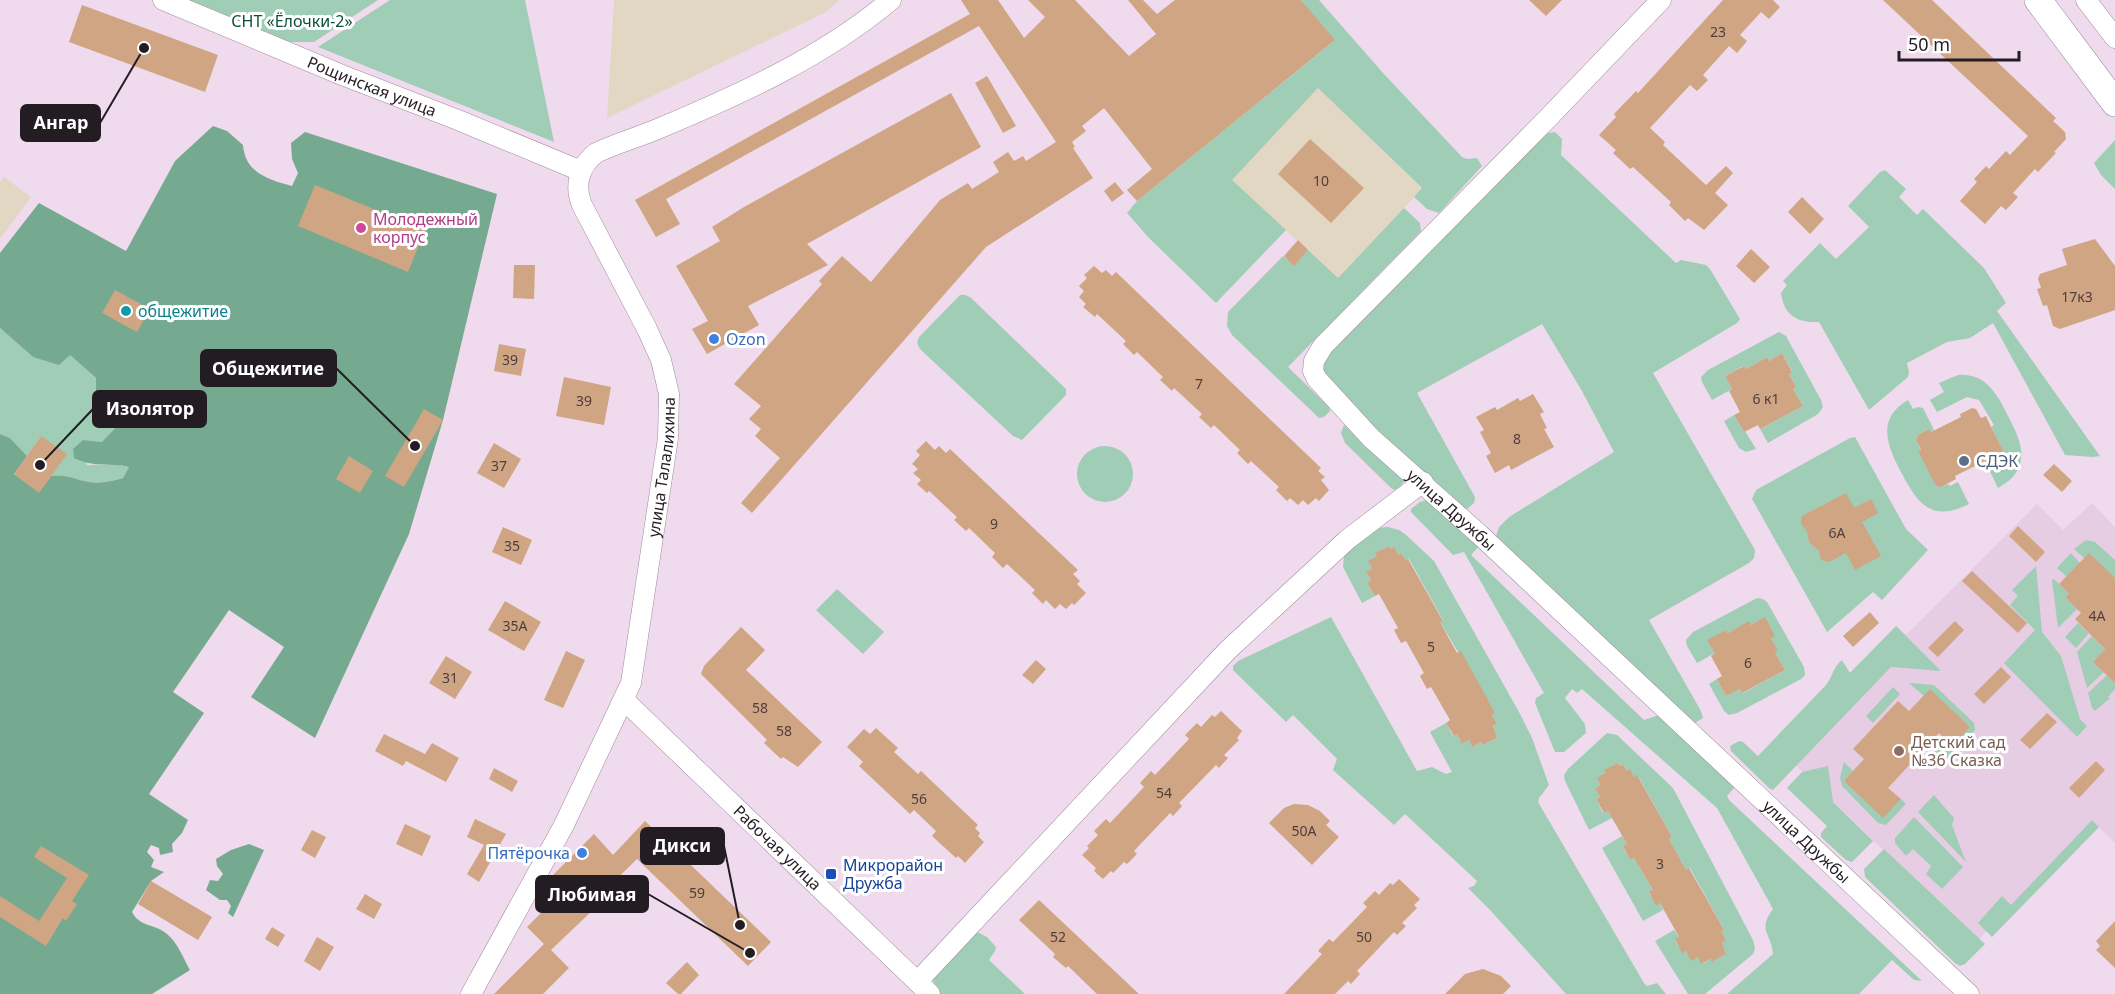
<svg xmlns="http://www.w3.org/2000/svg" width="2115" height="994" font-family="'Noto Sans',sans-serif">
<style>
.built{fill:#e7cde4}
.industrial{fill:#e2d7c2}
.green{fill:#a0cdb6}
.forest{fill:#75aa90}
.building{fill:#cfa583}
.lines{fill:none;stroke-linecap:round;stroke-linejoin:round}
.street-casing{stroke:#9d8b9b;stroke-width:21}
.secondary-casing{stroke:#9d8b9b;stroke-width:28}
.street{stroke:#fff;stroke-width:20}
.secondary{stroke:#fff;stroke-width:27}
.hotel-dot{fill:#d1479c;stroke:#fff;stroke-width:2}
.culture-dot{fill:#0f9aa8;stroke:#fff;stroke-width:2}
.shop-dot{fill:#3f7fe0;stroke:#fff;stroke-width:2}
.service-dot{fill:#5c6f8a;stroke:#fff;stroke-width:2}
.education-dot{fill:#8d6e63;stroke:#fff;stroke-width:2}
.transit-dot{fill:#1a4fb4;stroke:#fff;stroke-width:2}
.labels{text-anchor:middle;stroke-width:6;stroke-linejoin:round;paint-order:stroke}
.number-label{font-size:14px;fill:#4f3e3b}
.park-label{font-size:16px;fill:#0a5036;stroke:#fff}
.street-label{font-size:16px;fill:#241c23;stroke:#fff}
.hotel-label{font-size:16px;fill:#b23c85;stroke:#fff;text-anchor:start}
.culture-label{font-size:16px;fill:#0d838f;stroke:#fff;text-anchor:start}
.shop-label{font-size:16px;fill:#366cbe;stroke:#fff;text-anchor:start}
.service-label{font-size:16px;fill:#4e5e75;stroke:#fff;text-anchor:start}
.education-label{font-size:16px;fill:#785e54;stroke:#fff;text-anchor:start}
.transit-label{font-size:16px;fill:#164399;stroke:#fff;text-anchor:start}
.leader{fill:none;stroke:#241c23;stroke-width:2}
.callout-dot{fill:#241c23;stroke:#fff;stroke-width:2}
.callout{fill:#241c23;stroke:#241c23;stroke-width:2}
.callout-label{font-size:18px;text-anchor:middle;font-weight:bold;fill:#fff}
</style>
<rect width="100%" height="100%" fill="#efdbed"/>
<path class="built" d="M 2092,503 L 2115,527 L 2115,843 L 2092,820 L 1977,941 L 1777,747 L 1896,626 L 1906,635 L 2037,504 L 2063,530 Z"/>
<g class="industrial">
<path d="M 614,0 L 839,0 L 826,12 L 607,118 Z"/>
<path d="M 1318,88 L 1422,189 L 1338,278 L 1231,180 Z"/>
<path d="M 4,177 L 31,197 L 0,239 L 0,182 Z"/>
</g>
<g class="green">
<path d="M 185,0 L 378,0 L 314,42 L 290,42 Z"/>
<path d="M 390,0 L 525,0 L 554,142 L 318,47 Z"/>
<path d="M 1301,0 L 1319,0 L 1383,73 L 1462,157 L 1467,159 L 1477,158 L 1482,166 L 1439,213 L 1427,209 L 1414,197 L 1422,188 L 1318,88 L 1232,180 L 1286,230 L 1216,303 L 1149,238 L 1127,213 L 1137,201 L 1334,41 Z"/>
<path d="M 1555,132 L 1562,139 L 1561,155 L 1676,263 L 1681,260 L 1706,265 L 1710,269 L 1740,319 L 1737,323 L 1653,373 L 1755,550 L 1754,558 L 1749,563 L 1649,620 L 1701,711 L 1703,718 L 1695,723 L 1496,536 L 1499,527 L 1509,517 L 1614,452 L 1582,391 L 1542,324 L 1417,393 L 1475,497 L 1474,503 L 1466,510 L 1382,436 L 1323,372 L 1322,365 L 1325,357 L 1542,137 L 1548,133 Z"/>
<path d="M 2115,140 L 2115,189 L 2101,175 L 2094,163 Z"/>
<path d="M 1885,170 L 1906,189 L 1899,197 L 1917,215 L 1923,209 L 1984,268 L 2006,303 L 1997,311 L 2100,456 L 2093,457 L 2065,455 L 1993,323 L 1970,338 L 1947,342 L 1907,363 L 1909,372 L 1908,377 L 1869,410 L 1819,322 C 1798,323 1784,316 1781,293 L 1787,285 L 1783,281 L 1820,243 L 1836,259 L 1869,227 L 1848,206 L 1880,172 Z"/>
<path d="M 1404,208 L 1420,223 L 1421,231 L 1288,367 L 1329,407 L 1330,411 L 1324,417 L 1319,418 L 1232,335 L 1227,326 L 1228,312 L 1283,256 L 1294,265 L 1308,250 L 1338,278 Z"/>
<path d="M 960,295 L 965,295 L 970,297 L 1066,389 L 1066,395 L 1022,440 L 1013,436 L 921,350 C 917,345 916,341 920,336 Z"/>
<path d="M 0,328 L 33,357 L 70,355 L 96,378 L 96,396 L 120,406 L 118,425 L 102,442 L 83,440 L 87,465 L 112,464 L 129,467 L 123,478 C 112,481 101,484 89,482 C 73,479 67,474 51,476 L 41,436 L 27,456 L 10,438 L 0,434 Z"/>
<path d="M 1779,332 L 1786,336 L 1821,400 L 1823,407 L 1818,414 L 1768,443 L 1760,429 L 1803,406 L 1793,389 L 1796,387 L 1789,374 L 1792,371 L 1782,353 L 1769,361 L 1767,357 L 1746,369 L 1743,366 L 1725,376 L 1732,389 L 1712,400 L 1702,382 L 1701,377 L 1708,370 Z"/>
<path d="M 1958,375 C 1986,373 1997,394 2008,416 C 2024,445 2031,470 1998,488 L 1988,467 L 1996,462 L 1995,459 L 2001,456 L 2003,450 L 1991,427 L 1994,425 L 1979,400 L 1967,397 L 1937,412 L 1930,400 L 1944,392 L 1939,383 Z"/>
<path d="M 1908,400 L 1913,409 L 1918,407 L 1923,408 L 1934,430 L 1931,432 L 1929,429 L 1918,435 L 1916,440 L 1936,486 L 1941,487 L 1948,484 L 1950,486 L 1958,482 L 1969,504 C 1931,523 1918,504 1901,472 C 1887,445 1876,419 1908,400 Z"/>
<path d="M 1734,415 L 1744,432 L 1745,431 L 1756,449 L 1746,452 L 1739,448 L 1724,421 Z"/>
<path d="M 1344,425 L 1403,479 L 1404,481 L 1400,487 L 1394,490 L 1390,487 L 1345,443 L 1341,433 Z"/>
<path d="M 1855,437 L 1906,529 L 1928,550 L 1882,600 L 1873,592 L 1827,632 L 1752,499 L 1756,490 L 1850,438 Z"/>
<circle cx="1105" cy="474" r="28"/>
<path d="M 1426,500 L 1430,501 L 1479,546 L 1471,555 L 1644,720 L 1659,715 L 1735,787 L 1727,796 L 1729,800 L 1922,981 L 1914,980 L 1892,960 L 1859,994 L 1727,994 L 1773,954 C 1771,932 1757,931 1773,909 L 1717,808 L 1582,689 L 1577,693 L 1572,689 L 1565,698 L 1585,724 L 1586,733 L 1564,752 L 1555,752 L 1535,703 L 1536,698 L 1544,693 L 1464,552 L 1453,555 L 1411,512 L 1411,509 L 1420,502 Z"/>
<path d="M 1388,527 L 1399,530 L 1405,534 L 1434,561 L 1519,712 L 1532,738 L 1549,785 L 1539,798 L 1538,802 L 1644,983 L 1647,986 L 1657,983 L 1666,994 L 1566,994 L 1490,910 L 1468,888 L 1474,886 L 1477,881 L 1405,814 L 1394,825 L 1333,770 L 1337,759 L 1293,715 L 1286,722 L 1233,670 L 1233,666 L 1238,661 L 1331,617 L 1417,771 L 1432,767 L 1446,774 L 1452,772 L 1430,732 L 1446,723 L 1453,736 L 1457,734 L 1462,744 L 1469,740 L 1472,747 L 1481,742 L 1483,745 L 1497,738 L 1493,726 L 1497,724 L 1492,715 L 1495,713 L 1440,622 L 1443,620 L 1409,559 L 1406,560 L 1401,553 L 1398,555 L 1394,548 L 1391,549 L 1389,546 L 1376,553 L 1377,556 L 1372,568 L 1366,572 L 1371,580 L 1367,583 L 1375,596 L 1362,603 L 1343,567 L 1344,556 L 1346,552 L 1377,528 Z"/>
<path d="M 2086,540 L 2095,542 L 2115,560 L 2115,578 L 2084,558 L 2074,549 Z"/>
<path d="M 2071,553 L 2080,563 L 2067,577 L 2057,568 Z"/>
<path d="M 2036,566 L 2042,632 L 2061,656 L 2080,719 L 2087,726 L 2077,737 L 2004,663 L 2035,630 L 2010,605 L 2018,596 L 2012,590 Z"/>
<path d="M 2054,579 L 2069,594 L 2065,597 L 2077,609 L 2058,628 L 2052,580 Z"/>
<path d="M 837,589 L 884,632 L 863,654 L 816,610 Z"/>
<path d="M 1757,598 L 1763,599 L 1767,602 L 1804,667 L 1805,675 L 1801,679 L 1737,713 L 1729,715 L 1724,711 L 1709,684 L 1717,679 L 1726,696 L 1740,689 L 1743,693 L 1785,670 L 1775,653 L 1778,651 L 1771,638 L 1765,618 L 1751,625 L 1749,622 L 1728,633 L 1726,630 L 1708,640 L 1715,653 L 1697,663 L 1687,646 L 1686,640 L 1693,632 Z"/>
<path d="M 2078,623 L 2089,633 L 2076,648 L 2065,637 Z"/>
<path d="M 1896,626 L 1941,671 L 1891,667 L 1773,790 L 1770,789 L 1731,751 L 1730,746 L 1739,741 L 1743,742 L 1758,756 L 1826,685 C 1834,675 1831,670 1842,660 L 1850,673 Z"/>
<path d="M 2092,636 L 2105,649 L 2093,662 L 2104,672 L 2087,688 L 2077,652 Z"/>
<path d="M 2107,675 L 2115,683 L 2115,689 L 2108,697 L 2110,698 L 2095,711 L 2092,708 L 2088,693 Z"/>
<path d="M 1909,683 L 1934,685 L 1974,723 L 1975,730 L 1957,750 L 1952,746 L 1970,727 L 1930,690 L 1924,696 Z"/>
<path d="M 1893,687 L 1900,694 L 1873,723 L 1866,716 Z"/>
<path d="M 1607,733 L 1617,735 L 1673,788 L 1753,940 L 1755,949 L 1753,954 L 1705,994 L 1688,994 L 1655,941 L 1674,930 L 1679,937 L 1675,940 L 1682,952 L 1686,951 L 1691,960 L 1698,957 L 1702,964 L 1710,959 L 1712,962 L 1726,954 L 1722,943 L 1726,940 L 1721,932 L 1724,930 L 1690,868 L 1686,870 L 1669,839 L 1672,837 L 1638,776 L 1634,777 L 1630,770 L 1627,771 L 1623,764 L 1620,766 L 1618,763 L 1605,770 L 1606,773 L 1601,785 L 1595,788 L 1600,797 L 1596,799 L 1603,813 L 1608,811 L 1612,818 L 1589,830 L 1565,781 L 1564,775 L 1568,769 Z"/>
<path d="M 1943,742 L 1954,753 L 1945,762 L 1934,752 Z"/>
<path d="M 1844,762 L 1853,771 L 1844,781 L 1883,817 L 1901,799 L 1906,804 L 1886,825 L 1878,823 L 1842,786 L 1840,778 Z"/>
<path d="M 1828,766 L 1833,802 L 1873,841 L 1852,862 L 1846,860 L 1821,837 L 1821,833 L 1827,826 L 1787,788 L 1802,772 Z"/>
<path d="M 1934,795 L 1954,818 L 1952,825 L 1966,862 L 1918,812 Z"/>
<path d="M 1914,817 L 1963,867 L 1942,889 L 1926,874 L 1931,866 L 1913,849 L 1906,856 L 1895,843 L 1895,838 Z"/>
<path d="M 2092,820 L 2099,827 L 1992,937 L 1978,923 L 2002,896 L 2011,905 Z"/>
<path d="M 1622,836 L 1627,844 L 1623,847 L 1630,860 L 1634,858 L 1653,890 L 1649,893 L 1656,905 L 1660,903 L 1663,910 L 1643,921 L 1602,848 Z"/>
<path d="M 1884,849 L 1985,944 L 1965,964 L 1960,966 L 1955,963 L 1865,877 L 1864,869 Z"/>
<path d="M 977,932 L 987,937 L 996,947 L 995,951 L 989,960 L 1025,994 L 940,994 L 934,985 L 933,978 Z"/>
</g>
<g class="forest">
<path d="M 213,126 L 227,131 L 243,145 C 245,173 269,180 292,186 L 298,173 L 292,159 L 291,143 L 305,132 L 497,194 L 443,420 L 409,534 L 315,738 L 251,697 L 284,647 L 229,610 L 173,692 L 204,713 L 149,794 L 188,820 L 182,833 L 172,844 L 173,852 L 160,855 L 159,848 L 151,845 L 147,852 L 154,860 L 151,867 L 164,872 L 151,881 L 132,912 C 139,927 156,924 167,934 C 178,943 183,958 190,970 L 152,994 L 0,994 L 0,434 L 10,438 L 27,456 L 14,474 L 39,492 L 51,476 C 67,474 73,479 89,482 C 101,484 112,481 123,478 L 129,467 C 108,462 94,468 74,458 L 73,449 L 83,440 L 102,442 L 118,425 L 120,406 L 96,396 L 96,378 L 70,355 L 59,365 L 33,357 L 0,328 L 0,253 L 39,203 L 126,251 L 175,161 Z"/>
<path d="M 249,844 L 264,850 L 233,917 L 228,913 L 231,906 L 227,900 L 220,900 L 206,890 L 210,880 L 218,881 L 223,874 L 217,866 L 216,859 L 231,850 Z"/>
</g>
<g class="building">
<path d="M 961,0 L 998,0 L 1024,38 L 1045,17 L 1028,0 L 1075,0 L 1129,56 L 1156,34 L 1128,0 L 1143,0 L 1157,14 L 1175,0 L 1301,0 L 1335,40 L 1137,201 L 1127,190 L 1152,169 L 1104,108 L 1082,126 L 1086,131 L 1072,142 L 1075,147 L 1073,148 L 1093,178 L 986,247 L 752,513 L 741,503 L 780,458 L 755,436 L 761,429 L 749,419 L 761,406 L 734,384 L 822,284 L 819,281 L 842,256 L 871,282 L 940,200 L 968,183 L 972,189 L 999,172 L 993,162 L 1008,152 L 1014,161 L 1023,156 L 1026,161 L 1056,142 L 979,26 L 666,199 L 680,224 L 656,237 L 635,200 L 970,14 Z"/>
<path d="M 1529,0 L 1562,0 L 1546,16 Z"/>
<path d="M 1723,0 L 1773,0 L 1780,7 L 1769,19 L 1761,12 L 1740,35 L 1747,41 L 1737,53 L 1729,46 L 1703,75 L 1708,80 L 1697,91 L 1690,85 L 1650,128 L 1665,142 L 1663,145 L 1706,185 L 1726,166 L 1733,173 L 1715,193 L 1728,205 L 1704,230 L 1688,218 L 1685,221 L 1669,205 L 1671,202 L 1633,167 L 1630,169 L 1613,153 L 1616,150 L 1599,135 L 1616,117 L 1614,114 L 1636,91 L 1638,93 Z"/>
<path d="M 1883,0 L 1932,0 L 2056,118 L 2053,121 L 2065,132 L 2066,139 L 2054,152 L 2056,153 L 2038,172 L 2035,169 L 2013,193 L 2018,197 L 2006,210 L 2001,206 L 1985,224 L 1960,201 L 1977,182 L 1974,179 L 1986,166 L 1989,169 L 2006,151 L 2010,155 L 2028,136 Z"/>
<path d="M 82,5 L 218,55 L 205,92 L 69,42 Z"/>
<path d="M 987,76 L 1016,126 L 1003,133 L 975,83 Z"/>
<path d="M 951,93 L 981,147 L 807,244 L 828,265 L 748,306 L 759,325 L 707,354 L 692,329 L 708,321 L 676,266 L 720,241 L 712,227 L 744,207 Z"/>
<path d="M 1310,139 L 1364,188 L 1331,223 L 1278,174 Z"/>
<path d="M 1115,182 L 1124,193 L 1112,202 L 1104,191 Z"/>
<path d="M 315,185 L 425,230 L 408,272 L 298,226 Z"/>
<path d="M 1802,197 L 1824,219 L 1810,234 L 1788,212 Z"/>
<path d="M 2095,239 L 2115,266 L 2115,310 L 2060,329 L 2053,326 L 2047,305 L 2043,306 L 2037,289 L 2041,288 L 2038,279 L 2040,274 L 2067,265 L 2062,249 Z"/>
<path d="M 1298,240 L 1308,250 L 1294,266 L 1284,256 Z"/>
<path d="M 1751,249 L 1770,267 L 1754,283 L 1736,266 Z"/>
<path d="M 514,265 L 535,265 L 534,299 L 513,298 Z"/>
<path d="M 1094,266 L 1102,273 L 1106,270 L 1112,276 L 1116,272 L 1321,468 L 1318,471 L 1325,477 L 1321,480 L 1329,490 L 1319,501 L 1316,498 L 1308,505 L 1303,500 L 1298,505 L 1290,498 L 1287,501 L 1276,490 L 1279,487 L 1251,461 L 1248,464 L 1237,453 L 1240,450 L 1214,425 L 1211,428 L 1199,417 L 1202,414 L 1174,388 L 1172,391 L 1160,380 L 1163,377 L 1137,352 L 1134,355 L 1123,344 L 1126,341 L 1097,314 L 1095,317 L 1083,307 L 1086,304 L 1079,297 L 1084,291 L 1079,286 L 1087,278 L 1084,275 Z"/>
<path d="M 115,290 L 150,309 L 137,332 L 102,313 Z"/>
<path d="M 499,344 L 526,349 L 521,376 L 494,371 Z"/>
<path d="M 1782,353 L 1792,372 L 1789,374 L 1796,387 L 1793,389 L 1803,406 L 1760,429 L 1758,425 L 1744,432 L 1734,415 L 1740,412 L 1729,391 L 1732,389 L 1725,376 L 1744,366 L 1746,369 L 1767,357 L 1769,361 Z"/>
<path d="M 564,377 L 611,387 L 604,425 L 556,416 Z"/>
<path d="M 1533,394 L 1544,412 L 1540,414 L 1547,428 L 1544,429 L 1554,447 L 1511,470 L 1509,465 L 1495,473 L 1486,456 L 1491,453 L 1480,432 L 1484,430 L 1476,417 L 1495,407 L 1497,410 L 1518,398 L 1520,401 Z"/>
<path d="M 1972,408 L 1976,409 L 1981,418 L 1986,416 L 1991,427 L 2003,450 L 1999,461 L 1988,467 L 1985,461 L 1955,476 L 1956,479 L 1941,487 L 1936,486 L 1918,451 L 1921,450 L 1916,440 L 1918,435 L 1929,429 L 1931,432 L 1961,417 L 1960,414 Z"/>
<path d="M 424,409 L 443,420 L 404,487 L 385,476 Z"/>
<path d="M 41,436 L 67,454 L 39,493 L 14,474 Z"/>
<path d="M 926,441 L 935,450 L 939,446 L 946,453 L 950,449 L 1078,570 L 1073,574 L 1080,581 L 1077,584 L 1086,593 L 1074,605 L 1072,603 L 1066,609 L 1060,604 L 1055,609 L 1046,600 L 1043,604 L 1032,593 L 1035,590 L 1007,564 L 1003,568 L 992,557 L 995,553 L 969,528 L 966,531 L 954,520 L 957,517 L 929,491 L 927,493 L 917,484 L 921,480 L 913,473 L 918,469 L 912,464 L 920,455 L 916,451 Z"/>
<path d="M 494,443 L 521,459 L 504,488 L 477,473 Z"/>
<path d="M 349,456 L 373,471 L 360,493 L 336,479 Z"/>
<path d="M 2054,464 L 2072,481 L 2062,492 L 2043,475 Z"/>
<path d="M 1846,493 L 1854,508 L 1871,499 L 1878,513 L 1862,522 L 1881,556 L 1855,570 L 1846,553 L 1829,562 L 1821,560 L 1819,551 L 1809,542 L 1807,532 L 1801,523 L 1802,516 Z"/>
<path d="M 2018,526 L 2045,552 L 2036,562 L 2009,536 Z"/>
<path d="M 503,527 L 532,540 L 521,565 L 492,552 Z"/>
<path d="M 1389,546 L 1391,549 L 1394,547 L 1398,555 L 1401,553 L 1406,560 L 1408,559 L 1443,621 L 1440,622 L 1457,653 L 1461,651 L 1495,713 L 1492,715 L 1497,724 L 1493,726 L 1497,738 L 1483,745 L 1481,742 L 1472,747 L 1469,740 L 1462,744 L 1457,734 L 1454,736 L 1446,723 L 1450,720 L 1431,687 L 1427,689 L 1420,676 L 1424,673 L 1406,641 L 1401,643 L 1394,630 L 1398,628 L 1379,594 L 1375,596 L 1367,583 L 1371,580 L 1366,572 L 1372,568 L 1368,561 L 1377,556 L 1375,553 Z"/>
<path d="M 2089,553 L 2115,578 L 2115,683 L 2093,662 L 2105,649 L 2075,619 L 2081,613 L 2065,597 L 2069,594 L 2059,584 Z"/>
<path d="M 1972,571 L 2027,623 L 2018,633 L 1962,581 Z"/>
<path d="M 505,601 L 541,622 L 524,651 L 488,630 Z"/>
<path d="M 1870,612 L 1879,623 L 1853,647 L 1843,636 Z"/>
<path d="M 1765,617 L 1775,636 L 1771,638 L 1778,651 L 1775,653 L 1785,670 L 1742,693 L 1740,689 L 1726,696 L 1717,679 L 1722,676 L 1711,656 L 1715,653 L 1707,640 L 1726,630 L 1728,633 L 1749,621 L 1751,625 Z"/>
<path d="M 1955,621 L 1964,630 L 1938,657 L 1928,648 Z"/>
<path d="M 741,627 L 765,650 L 746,670 L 822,742 L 798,767 L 783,757 L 781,759 L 764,743 L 767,740 L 701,674 L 704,666 Z"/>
<path d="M 566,651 L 585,660 L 563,708 L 544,700 Z"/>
<path d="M 446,656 L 472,672 L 455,699 L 429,683 Z"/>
<path d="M 1036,660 L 1046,669 L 1033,684 L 1022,675 Z"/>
<path d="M 2001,667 L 2011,677 L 1984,704 L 1974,694 Z"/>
<path d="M 1930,689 L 1970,727 L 1952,746 L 1939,733 L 1888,788 L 1901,799 L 1883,818 L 1844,781 L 1864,759 L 1853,749 L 1898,701 L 1909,711 Z"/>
<path d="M 1221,711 L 1242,731 L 1237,738 L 1239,740 L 1224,755 L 1228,758 L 1219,768 L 1216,765 L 1179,803 L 1182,806 L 1173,816 L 1170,813 L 1151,833 L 1134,851 L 1137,854 L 1127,864 L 1124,862 L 1113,873 L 1111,871 L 1103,879 L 1094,871 L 1096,868 L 1082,855 L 1089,848 L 1087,846 L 1098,835 L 1094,831 L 1106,819 L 1110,823 L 1144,787 L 1140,783 L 1151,771 L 1155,775 L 1189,739 L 1185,735 L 1197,723 L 1201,727 L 1212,715 L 1215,717 Z"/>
<path d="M 2047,713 L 2057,722 L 2030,749 L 2020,740 Z"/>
<path d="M 876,728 L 898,748 L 894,752 L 918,774 L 921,771 L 978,825 L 975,828 L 980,833 L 978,836 L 984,842 L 965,863 L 958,856 L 956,858 L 932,836 L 936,831 L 914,810 L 910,814 L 859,766 L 863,762 L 847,747 L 864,729 L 870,734 Z"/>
<path d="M 384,734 L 425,754 L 432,743 L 459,758 L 446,782 L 406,761 L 403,766 L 375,751 Z"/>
<path d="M 2096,761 L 2105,770 L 2079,798 L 2069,788 Z"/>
<path d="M 1618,763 L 1620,766 L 1623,764 L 1627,771 L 1630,769 L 1634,777 L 1637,775 L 1672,837 L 1669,839 L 1686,870 L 1689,868 L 1724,930 L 1721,932 L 1726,940 L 1722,943 L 1726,954 L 1712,962 L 1710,959 L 1701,964 L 1698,957 L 1691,961 L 1686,951 L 1682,953 L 1675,939 L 1679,937 L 1660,903 L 1656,906 L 1649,892 L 1653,890 L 1634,858 L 1630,860 L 1623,846 L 1627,844 L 1608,811 L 1604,813 L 1596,799 L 1600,797 L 1595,788 L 1601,785 L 1597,778 L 1606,773 L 1604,770 Z"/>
<path d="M 494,768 L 518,781 L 512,792 L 489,779 Z"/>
<path d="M 1294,804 L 1308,805 L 1320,811 L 1330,821 L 1326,825 L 1339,837 L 1312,865 L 1269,823 L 1284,808 Z"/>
<path d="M 475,819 L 506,834 L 479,882 L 467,874 L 484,845 L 467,837 Z"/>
<path d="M 645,821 L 771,942 L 748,966 L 637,859 L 592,903 L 596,907 L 551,950 L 569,968 L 543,994 L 494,994 L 544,944 L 527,927 L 554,900 L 543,888 L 547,881 L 594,834 L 613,855 Z"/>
<path d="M 405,824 L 431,836 L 422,856 L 396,844 Z"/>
<path d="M 312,830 L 326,837 L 315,858 L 301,850 Z"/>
<path d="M 41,846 L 89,875 L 72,901 L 77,904 L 66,921 L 63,918 L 46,946 L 0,917 L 0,896 L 39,921 L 67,878 L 34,857 Z"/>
<path d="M 1399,879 L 1420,899 L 1414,905 L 1417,908 L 1402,923 L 1406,926 L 1397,935 L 1394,932 L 1357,971 L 1360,974 L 1351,984 L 1348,981 L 1335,994 L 1284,994 L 1322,954 L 1318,951 L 1329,939 L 1333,942 L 1367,907 L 1363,903 L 1375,891 L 1379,895 L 1390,883 L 1393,885 Z"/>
<path d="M 151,881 L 212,917 L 198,940 L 138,904 Z"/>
<path d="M 365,894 L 382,904 L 374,919 L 356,909 Z"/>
<path d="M 1039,900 L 1139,994 L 1097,994 L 1068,966 L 1066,968 L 1053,957 L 1055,954 L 1019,920 Z"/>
<path d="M 2115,921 L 2115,968 L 2096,950 L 2100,946 L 2096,941 Z"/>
<path d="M 272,927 L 285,935 L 278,947 L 265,939 Z"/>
<path d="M 317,937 L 334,947 L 320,971 L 304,961 Z"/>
<path d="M 687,962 L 699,975 L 681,994 L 678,994 L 666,983 Z"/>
<path d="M 1483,969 L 1501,976 L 1511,986 L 1503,994 L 1445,994 L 1465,974 Z"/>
</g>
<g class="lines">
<g class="street-casing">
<g id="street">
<path id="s1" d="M 163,0 L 342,75 L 458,120 L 581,171"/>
<path id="s2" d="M 1661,0 L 1548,118 L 1323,346 L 1314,361 L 1313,371 L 1317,379 L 1371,438 L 1479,534 L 1969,994"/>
<path d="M 2086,0 L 2115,38"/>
<path id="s3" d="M 624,700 L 930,994"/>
<path d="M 917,982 L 1228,650 L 1348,539 L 1423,482"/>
<path id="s4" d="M 471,994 L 564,825 L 631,683 L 668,438 L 669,394 L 661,360 L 647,329 L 582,205 C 574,186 579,166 596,153 C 617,143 639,137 660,128 C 741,94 823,57 891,0"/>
</g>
</g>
<g class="secondary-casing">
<path id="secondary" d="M 2038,0 L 2115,103"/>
</g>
<use href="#street" class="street"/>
<use href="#secondary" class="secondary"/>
</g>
<circle class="hotel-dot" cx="361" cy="228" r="6"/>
<circle class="culture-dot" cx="126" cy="311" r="6"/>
<g class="shop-dot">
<circle cx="714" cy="339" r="6"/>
<circle cx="582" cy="853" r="6"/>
</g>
<circle class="service-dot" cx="1964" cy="461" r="6"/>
<circle class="education-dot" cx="1899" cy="751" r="6"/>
<rect class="transit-dot" x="825" y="868" width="12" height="12" rx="3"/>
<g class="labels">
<g class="number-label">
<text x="1718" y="37">23</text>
<text x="1321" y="186">10</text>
<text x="2077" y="302">17к3</text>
<text x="510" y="365">39</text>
<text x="1199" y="389">7</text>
<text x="1766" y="404">6 к1</text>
<text x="584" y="406">39</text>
<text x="1517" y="444">8</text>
<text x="499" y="471">37</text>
<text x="994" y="529">9</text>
<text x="1837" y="538">6А</text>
<text x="512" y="551">35</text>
<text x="2097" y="621">4А</text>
<text x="515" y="631">35А</text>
<text x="1431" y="652">5</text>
<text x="1748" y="668">6</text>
<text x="450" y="683">31</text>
<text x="760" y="713">58</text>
<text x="784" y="736">58</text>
<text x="1164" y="798">54</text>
<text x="919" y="804">56</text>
<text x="1304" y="836">50А</text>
<text x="1660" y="869">3</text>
<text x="697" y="898">59</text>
<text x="1058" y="942">52</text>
<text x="1364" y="942">50</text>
</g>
<g class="park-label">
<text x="292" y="27">СНТ «Ёлочки-2»</text>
</g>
<g class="street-label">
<text dy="6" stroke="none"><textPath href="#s1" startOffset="226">Рощинская улица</textPath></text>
<text dy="6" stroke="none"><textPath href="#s4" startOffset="568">улица Талалихина</textPath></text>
<text dy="6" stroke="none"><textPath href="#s2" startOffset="708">улица Дружбы</textPath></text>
<text dy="6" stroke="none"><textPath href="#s2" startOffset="1194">улица Дружбы</textPath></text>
<text dy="6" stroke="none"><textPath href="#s3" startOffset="213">Рабочая улица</textPath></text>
</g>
<g class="hotel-label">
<text x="373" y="225">Молодежный<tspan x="373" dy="18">корпус</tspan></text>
</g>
<g class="culture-label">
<text x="138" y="317">общежитие</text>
</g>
<g class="shop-label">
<text x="726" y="345">Ozon</text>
<text x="570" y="859" text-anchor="end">Пятёрочка</text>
</g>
<g class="service-label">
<text x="1976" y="467">СДЭК</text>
</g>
<g class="education-label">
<text x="1911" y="748">Детский сад<tspan x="1911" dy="18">№36 Сказка</tspan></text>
</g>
<g class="transit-label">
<text x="843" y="871">Микрорайон<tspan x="843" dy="18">Дружба</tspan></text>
</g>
</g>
<path class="leader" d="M144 48L100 123M415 446L336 368M40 465L93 409M740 925L724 846M750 953L648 894"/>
<g class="callout-dot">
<circle cx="144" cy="48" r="6"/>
<circle cx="415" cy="446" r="6"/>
<circle cx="40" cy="465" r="6"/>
<circle cx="740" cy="925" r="6"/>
<circle cx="750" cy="953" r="6"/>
</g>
<g class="callout">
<rect x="21" y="105" width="79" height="36" rx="6"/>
<rect x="201" y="350" width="135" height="36" rx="6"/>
<rect x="93" y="391" width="113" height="36" rx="6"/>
<rect x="641" y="828" width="83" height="36" rx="6"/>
<rect x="536" y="876" width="112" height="36" rx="6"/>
</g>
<g class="callout-label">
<text x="61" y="129">Ангар</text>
<text x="268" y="375">Общежитие</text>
<text x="150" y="415">Изолятор</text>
<text x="682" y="852">Дикси</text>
<text x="592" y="901">Любимая</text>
</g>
<path d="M1899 51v9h120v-9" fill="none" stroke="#241c23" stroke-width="3"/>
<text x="1908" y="51" font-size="18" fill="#241c23" stroke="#ffffff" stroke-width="4.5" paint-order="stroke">50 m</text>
</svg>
